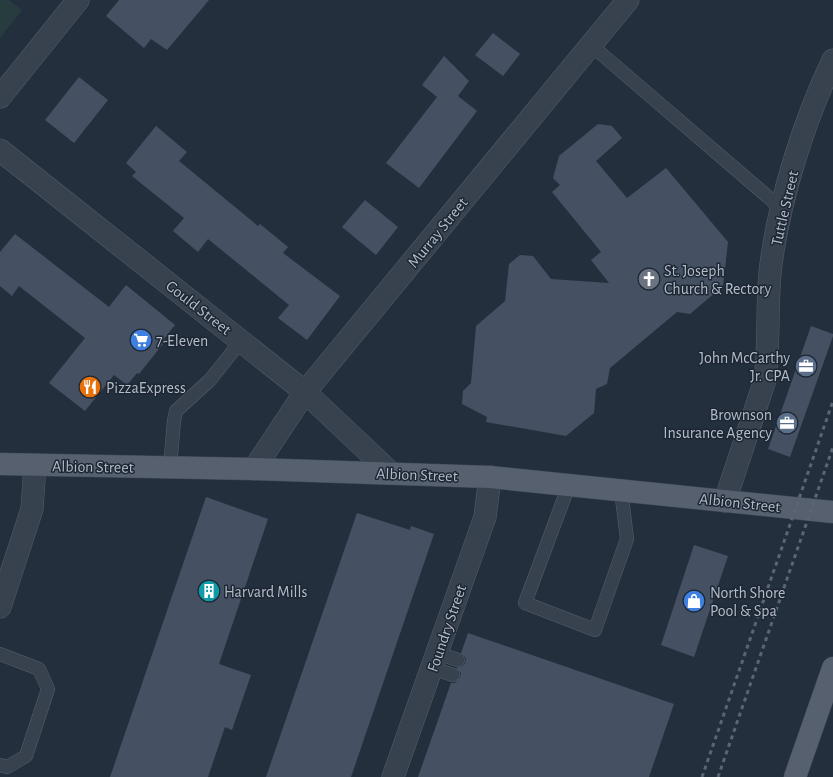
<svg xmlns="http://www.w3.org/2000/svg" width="833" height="777" font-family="'Alegreya Sans',sans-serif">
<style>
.green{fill:#263c3f}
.building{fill:#455162}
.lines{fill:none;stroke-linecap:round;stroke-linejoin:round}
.lane-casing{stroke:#565f6c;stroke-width:14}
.street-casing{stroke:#565f6c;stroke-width:23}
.primary-casing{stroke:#414a57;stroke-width:23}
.lane{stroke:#38414e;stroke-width:13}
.street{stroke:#38414e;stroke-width:22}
.primary{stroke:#56606e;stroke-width:22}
.rail{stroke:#5a6575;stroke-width:3;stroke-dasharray:4 4;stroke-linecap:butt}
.labels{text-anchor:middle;stroke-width:3;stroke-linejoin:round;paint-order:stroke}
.street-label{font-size:16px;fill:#b4bcc9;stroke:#1d2633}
.poi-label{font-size:16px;fill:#b4bcc9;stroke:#1d2633;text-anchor:start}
</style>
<rect width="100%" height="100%" fill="#242f3e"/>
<path class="green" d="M 0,0 L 9,0 L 22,10 L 0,38 Z"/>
<g class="building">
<path d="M 119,0 L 209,0 L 167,50 L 151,39 L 144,48 L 106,16 Z"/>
<path d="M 493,33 L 520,54 L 503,76 L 475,55 Z"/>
<path d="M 444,56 L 469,81 L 458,96 L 477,111 L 419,188 L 386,163 L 437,97 L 422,85 Z"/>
<path d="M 79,77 L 108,100 L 74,143 L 45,120 Z"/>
<path d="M 598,124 L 612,126 L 622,138 L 596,161 L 627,198 L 666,168 L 728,242 L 723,286 L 690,314 L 677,312 L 610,368 L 607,384 L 596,389 L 594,413 L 566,436 L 486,422 L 487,417 L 462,404 L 463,391 L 471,383 L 476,326 L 505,301 L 509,264 L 520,255 L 533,256 L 551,279 L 609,283 L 591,260 L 601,252 L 552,192 L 560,185 L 553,178 L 559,156 Z"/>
<path d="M 156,126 L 187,152 L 179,161 L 258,226 L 260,224 L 288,247 L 283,253 L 340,296 L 307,340 L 278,318 L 289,305 L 208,239 L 198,252 L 173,231 L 184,218 L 132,176 L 136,172 L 126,163 Z"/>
<path d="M 365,200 L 398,227 L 376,255 L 342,227 Z"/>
<path d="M 15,234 L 109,307 L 126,285 L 175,325 L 164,339 L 166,340 L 139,374 L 137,373 L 127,385 L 114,375 L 85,411 L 49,383 L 85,338 L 19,286 L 12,296 L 0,286 L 0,252 Z"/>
<path d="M 811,326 L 833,334 L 833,336 L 790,457 L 768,449 Z"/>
<path d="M 206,497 L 268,519 L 219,664 L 251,675 L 232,730 L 225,727 L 208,777 L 110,777 Z"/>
<path d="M 357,513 L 410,530 L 411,526 L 434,534 L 351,777 L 266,777 Z"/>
<path d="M 694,545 L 728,556 L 694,657 L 661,645 Z"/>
<path d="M 468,633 L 674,704 L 649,777 L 418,777 L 451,683 L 455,683 L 460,678 L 461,673 L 456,668 L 463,666 L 465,663 L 466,658 L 461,653 Z"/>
</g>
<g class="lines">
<g class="lane-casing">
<g id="lane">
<path d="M 591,45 L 782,209"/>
<path d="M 170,467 L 174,421 L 176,411 L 210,380 L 241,341"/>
<path d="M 569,485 L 525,603 L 595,630 L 627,539 L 621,490"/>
<path d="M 437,653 L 458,660"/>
<path d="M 0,654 L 39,669 L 48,689 L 26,756 L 7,767 L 0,765"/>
<path d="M 432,668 L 453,675"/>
</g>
</g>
<g class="street-casing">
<g id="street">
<path d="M 0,97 L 78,0"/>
<path d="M 0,150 L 305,392 L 391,473"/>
<path d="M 254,469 L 305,392 L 628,0"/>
<path d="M 725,501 L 765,380 C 770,341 766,302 771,264 C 780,197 804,121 833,60"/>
<path d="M 0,607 L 32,509 L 35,465"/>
<path d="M 393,777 L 485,517 L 490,477"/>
</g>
</g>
<g class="primary-casing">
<g id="primary">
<path d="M 0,464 L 254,469 L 490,477 L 833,512"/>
<path d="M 795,777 L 833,668"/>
</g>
</g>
<use href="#lane" class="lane"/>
<use href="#street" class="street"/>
<use href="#primary" class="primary"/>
<g class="rail">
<path d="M 702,777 L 833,401"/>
<path d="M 718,777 L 833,447"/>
</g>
</g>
<defs>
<g id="church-disc" transform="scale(1.15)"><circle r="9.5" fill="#6b7280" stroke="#1d2633"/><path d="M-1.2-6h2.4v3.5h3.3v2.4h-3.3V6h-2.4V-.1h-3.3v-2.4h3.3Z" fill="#fff"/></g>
<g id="supermarket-disc" transform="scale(1.15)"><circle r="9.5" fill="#3f7fe0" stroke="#1d2633"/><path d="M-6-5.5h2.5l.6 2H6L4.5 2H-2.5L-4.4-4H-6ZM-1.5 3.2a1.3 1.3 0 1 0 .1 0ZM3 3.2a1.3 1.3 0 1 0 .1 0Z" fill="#fff"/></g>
<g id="office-disc" transform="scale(1.15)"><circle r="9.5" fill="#5c6f8a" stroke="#1d2633"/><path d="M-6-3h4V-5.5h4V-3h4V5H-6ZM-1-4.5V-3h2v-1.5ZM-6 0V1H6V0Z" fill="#fff"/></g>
<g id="restaurant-disc" transform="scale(1.15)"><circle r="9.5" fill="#e8710a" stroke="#1d2633"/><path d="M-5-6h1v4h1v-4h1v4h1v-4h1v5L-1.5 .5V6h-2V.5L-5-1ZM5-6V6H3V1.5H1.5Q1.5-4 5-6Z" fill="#fff"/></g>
<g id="building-disc" transform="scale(1.15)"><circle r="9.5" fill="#0f9aa8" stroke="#1d2633"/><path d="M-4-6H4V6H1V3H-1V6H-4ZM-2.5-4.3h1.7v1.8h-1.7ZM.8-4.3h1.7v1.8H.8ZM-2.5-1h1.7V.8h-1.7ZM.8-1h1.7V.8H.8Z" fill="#fff"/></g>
<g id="shop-disc" transform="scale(1.15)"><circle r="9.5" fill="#3f7fe0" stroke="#1d2633"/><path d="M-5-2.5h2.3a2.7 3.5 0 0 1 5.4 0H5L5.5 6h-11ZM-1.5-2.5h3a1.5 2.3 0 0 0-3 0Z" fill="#fff"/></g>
</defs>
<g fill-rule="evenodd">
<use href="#church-disc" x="649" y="279"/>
<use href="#supermarket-disc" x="141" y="340"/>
<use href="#office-disc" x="806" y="366"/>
<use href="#restaurant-disc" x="90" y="387"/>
<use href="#office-disc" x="787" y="423"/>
<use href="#building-disc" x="209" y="591"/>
<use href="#shop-disc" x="694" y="601"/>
</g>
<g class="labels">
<g class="street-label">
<text transform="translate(784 208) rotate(-77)" y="6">Tuttle Street</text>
<text transform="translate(437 232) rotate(-51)" y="6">Murray Street</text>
<text transform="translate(199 307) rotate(38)" y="6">Gould Street</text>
<text transform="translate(93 466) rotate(1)" y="6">Albion Street</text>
<text transform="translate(417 474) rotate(2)" y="6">Albion Street</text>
<text transform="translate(740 502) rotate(6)" y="6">Albion Street</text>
<text transform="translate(446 628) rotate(-71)" y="6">Foundry Street</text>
</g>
<g class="poi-label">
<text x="664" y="276">St. Joseph<tspan x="664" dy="18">Church &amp; Rectory</tspan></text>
<text x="156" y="346">7-Eleven</text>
<text x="790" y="363" text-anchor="end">John McCarthy<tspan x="790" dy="18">Jr. CPA</tspan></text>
<text x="106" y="393">PizzaExpress</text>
<text x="772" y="420" text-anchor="end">Brownson<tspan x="772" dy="18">Insurance Agency</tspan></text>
<text x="224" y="597">Harvard Mills</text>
<text x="710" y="598">North Shore<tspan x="710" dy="18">Pool &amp; Spa</tspan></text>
</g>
</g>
</svg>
